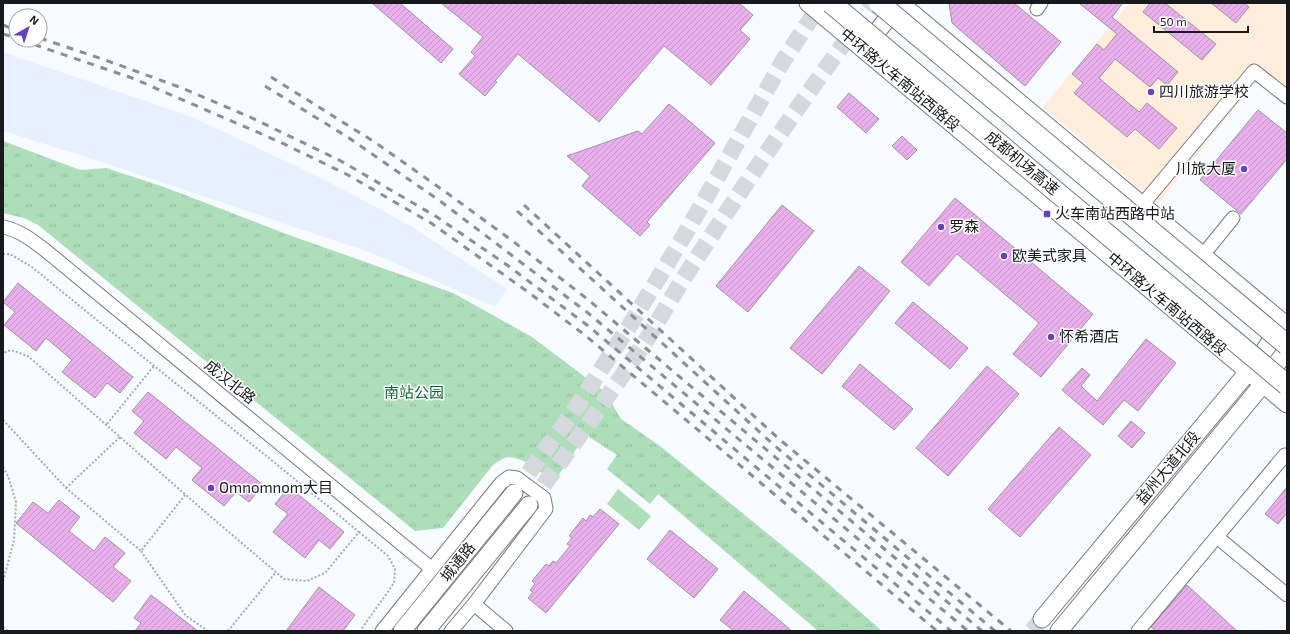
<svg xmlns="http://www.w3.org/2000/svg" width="1290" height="634" font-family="'Exo 2','Noto Sans SC',sans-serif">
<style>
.built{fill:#e8f0ff}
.education{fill:#feeddb}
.grass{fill:url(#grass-tufts)}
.pitch{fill:#adddb9}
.building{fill:url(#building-hatch);stroke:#9b959b}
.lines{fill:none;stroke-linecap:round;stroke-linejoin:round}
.major-tunnel{stroke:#d5d8dd;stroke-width:17;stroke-dasharray:17 8;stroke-linecap:butt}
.minor-casing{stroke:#75787f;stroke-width:15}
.major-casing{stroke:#75787f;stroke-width:19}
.path{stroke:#a6a9ad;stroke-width:2;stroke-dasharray:2 2;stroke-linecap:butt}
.minor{stroke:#fff;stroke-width:13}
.major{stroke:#fff;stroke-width:17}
.rail{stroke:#8b8d91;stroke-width:3;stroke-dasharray:7 7;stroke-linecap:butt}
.highway-bridge-casing{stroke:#75787f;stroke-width:22;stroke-linecap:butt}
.highway-bridge{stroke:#fff;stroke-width:20}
.poi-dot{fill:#6542bb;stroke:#fff;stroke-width:1.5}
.labels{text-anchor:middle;stroke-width:3;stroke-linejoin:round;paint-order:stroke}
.street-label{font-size:15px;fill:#17191c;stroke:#fff}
.poi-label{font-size:15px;fill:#17191c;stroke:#fff;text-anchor:start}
.park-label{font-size:15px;fill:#106434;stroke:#fff}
</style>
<defs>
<pattern id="grass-tufts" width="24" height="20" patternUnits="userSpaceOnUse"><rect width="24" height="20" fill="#adddb9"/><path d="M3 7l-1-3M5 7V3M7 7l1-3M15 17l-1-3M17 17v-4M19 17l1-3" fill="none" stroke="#94bd9e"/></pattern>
<pattern id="building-hatch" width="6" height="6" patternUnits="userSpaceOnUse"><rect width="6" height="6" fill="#e9afed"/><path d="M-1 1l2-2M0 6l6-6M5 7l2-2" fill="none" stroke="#c796cb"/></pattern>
</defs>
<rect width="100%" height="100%" fill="#f7faff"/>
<path class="built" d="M 3,52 L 192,117 L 323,179 L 411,226 L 507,289 L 495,307 L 372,253 L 99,161 L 3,131 Z"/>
<path class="education" d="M 1129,3 L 1287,3 L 1287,105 L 1257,80 L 1158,204 L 1043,107 Z"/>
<path class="grass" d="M 3,141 L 80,170 L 106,168 L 164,187 L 289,235 L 453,293 L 532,337 L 605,392 L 621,419 L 660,446 L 816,573 L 882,631 L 818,631 L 658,494 L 650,504 L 607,469 L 617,455 L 586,435 L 554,482 C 542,474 520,453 504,458 C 500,460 496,463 493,465 L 443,528 L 415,531 L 38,225 L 24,218 L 3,213 Z"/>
<path class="pitch" d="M 618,489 L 651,516 L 639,530 L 607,504 Z"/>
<g class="building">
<path d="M 372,3 L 400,3 L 453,49 L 441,63 Z"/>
<path d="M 441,3 L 739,3 L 753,15 L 740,30 L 750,39 L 711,85 L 664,46 L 599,122 L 518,54 L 495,81 L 497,82 L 485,96 L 459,74 L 475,56 L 471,52 L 483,37 Z"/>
<path d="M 949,3 L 1014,3 L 1061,42 L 1025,86 L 952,23 Z"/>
<path d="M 1079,3 L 1123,3 L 1112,17 L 1178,72 L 1167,85 L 1158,78 L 1150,87 L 1115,59 L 1099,78 L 1139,112 L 1147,103 L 1177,128 L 1159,149 L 1135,129 L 1127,137 L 1074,93 L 1083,83 L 1072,74 L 1097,44 L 1104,50 L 1117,34 Z"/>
<path d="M 1150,3 L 1165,3 L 1216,44 L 1202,60 L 1143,12 Z"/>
<path d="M 1211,3 L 1244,3 L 1249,7 L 1236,23 Z"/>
<path d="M 849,93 L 879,119 L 866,133 L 837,107 Z"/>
<path d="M 669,104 L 715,143 L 647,222 L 650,225 L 640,236 L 582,186 L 590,176 L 567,156 L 638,131 L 642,134 Z"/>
<path d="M 1258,110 L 1287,133 L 1287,159 L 1241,214 L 1200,180 Z"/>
<path d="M 902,136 L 917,150 L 907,160 L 892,146 Z"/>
<path d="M 955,198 L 1093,314 L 1041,377 L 1013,354 L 1039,323 L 957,254 L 929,286 L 901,262 Z"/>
<path d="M 782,205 L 814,231 L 748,312 L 716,286 Z"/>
<path d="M 859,266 L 890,291 L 822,374 L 790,348 Z"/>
<path d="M 18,283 L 133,377 L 120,393 L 107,383 L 95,398 L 62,372 L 72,360 L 46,338 L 36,351 L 4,325 L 15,312 L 3,302 Z"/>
<path d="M 913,302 L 968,348 L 950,369 L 895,323 Z"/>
<path d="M 1146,339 L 1176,363 L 1138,411 L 1124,400 L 1103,425 L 1062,390 L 1082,368 L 1090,375 L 1081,386 L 1097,401 Z"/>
<path d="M 860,364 L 913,409 L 894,430 L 842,386 Z"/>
<path d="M 987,366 L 1019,394 L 948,476 L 916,448 Z"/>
<path d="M 148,392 L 263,485 L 249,502 L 236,492 L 224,506 L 192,480 L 202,468 L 176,447 L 166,459 L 134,433 L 144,421 L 132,411 Z"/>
<path d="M 1131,421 L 1145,433 L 1132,448 L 1118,436 Z"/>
<path d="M 1059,427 L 1091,455 L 1020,537 L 988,509 Z"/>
<path d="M 289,487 L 344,532 L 330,549 L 319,540 L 305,558 L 273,532 L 288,514 L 275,504 Z"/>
<path d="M 1287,487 L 1287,513 L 1278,524 L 1265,514 Z"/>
<path d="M 59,500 L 80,517 L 69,531 L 94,551 L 105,537 L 125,553 L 113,567 L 131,581 L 113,602 L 16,523 L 33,502 L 48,513 Z"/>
<path d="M 600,509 L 619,524 L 546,613 L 528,598 L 533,592 L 530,590 L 535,584 L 532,581 L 546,564 L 549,566 L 553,561 L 556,563 L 570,546 L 567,544 L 572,538 L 569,536 L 583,518 L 586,521 L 590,515 L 593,517 Z"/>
<path d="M 670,530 L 718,569 L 694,598 L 647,559 Z"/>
<path d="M 1187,585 L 1237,631 L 1156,631 L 1151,627 Z"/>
<path d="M 319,587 L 355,615 L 343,631 L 286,631 Z"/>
<path d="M 744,591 L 767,610 L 792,631 L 734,631 L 720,620 Z"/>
<path d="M 151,595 L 198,631 L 135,631 L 141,623 L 134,618 Z"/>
</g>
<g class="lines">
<g class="major-tunnel">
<path d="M 514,493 L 576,408 L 630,325 L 688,229 L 783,61 L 812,17 L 824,3"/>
<path d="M 529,505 C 566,454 604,403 639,351 C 657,324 672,296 689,270 C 748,179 809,89 874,3"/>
<path d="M 1032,631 L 1042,619"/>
</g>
<g class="minor-casing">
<g id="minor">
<path d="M 1037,9 L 1041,3"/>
<path d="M 1142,205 L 1254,71 L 1287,97"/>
<path d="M 3,227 C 19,230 32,240 45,250 L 432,569"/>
<path d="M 1203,255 L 1233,218"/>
<path d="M 1217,537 L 1287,595"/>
<path d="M 474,604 L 506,631"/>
<path d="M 382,631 L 501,483 L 509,477 L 517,478 L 544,498 L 546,509 L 474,604 L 451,631"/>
<path d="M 1138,631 L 1285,455 L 1287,457"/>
</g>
</g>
<g class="major-casing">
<g id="major">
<path d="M 808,3 L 1287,404"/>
<path d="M 900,3 L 1287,326"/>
<path d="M 864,48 L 899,4"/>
<path d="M 1042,619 L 1248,372 L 1260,357 L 1282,324"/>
<path d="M 402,631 L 514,493"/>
<path d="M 426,631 L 529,505"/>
<path d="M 1059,631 L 1263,384 L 1287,349"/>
</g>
</g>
<g class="path">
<path d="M 3,254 L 10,254 L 32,267 C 140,356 251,442 359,532 L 325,573 L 307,581 L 284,579 L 196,504 L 28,356 L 11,350 L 3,353"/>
<path d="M 3,420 L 66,488 L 141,551 L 185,495"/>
<path d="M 107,424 L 154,366"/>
<path d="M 3,467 L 8,476 L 16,502 L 14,540 L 3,582"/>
<path d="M 66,488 L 120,437"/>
<path d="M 359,532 L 388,556 L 395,569 L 394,583 L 360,631"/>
<path d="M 141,551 L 186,616 L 208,631"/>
<path d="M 3,627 L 8,631"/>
<path d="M 228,631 L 276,572"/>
</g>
<use href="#minor" class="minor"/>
<use href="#major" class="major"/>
<g class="rail">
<path d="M 3,25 L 16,30"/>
<path d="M 3,34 L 16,38"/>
<path d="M 40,38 L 108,61 L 182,88 L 250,117 L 341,161 L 437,217 L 507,265 L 587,325 L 951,631"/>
<path d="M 21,40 L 132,78 L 280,142 L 348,175 L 431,223 L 528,292 L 586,336 L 937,631"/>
<path d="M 271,77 L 376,143 L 447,193 L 514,242 L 586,298 L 982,631"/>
<path d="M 265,86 L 349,138 L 440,201 L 588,313 L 968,631"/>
<path d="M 524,205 L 779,439 L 1011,631"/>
<path d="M 517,211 L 775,446 L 995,631"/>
</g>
<g class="highway-bridge-casing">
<g id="highway-bridge">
<path d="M 831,3 L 1287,385"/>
<path d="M 879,3 L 1287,345"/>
</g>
</g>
<use href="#highway-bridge" class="highway-bridge"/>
</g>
<g class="poi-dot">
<circle cx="1151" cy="92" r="4"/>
<circle cx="1244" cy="169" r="4"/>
<rect x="1043" y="210" width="8" height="8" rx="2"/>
<circle cx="941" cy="227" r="4"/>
<circle cx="1004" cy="256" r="4"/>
<circle cx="1051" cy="337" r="4"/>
<circle cx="211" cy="488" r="4"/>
</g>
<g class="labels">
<g class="street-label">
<text transform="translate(900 80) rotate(40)" y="5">中环路火车南站西路段</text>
<text transform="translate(1022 163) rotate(40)" y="5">成都机场高速</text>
<text transform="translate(1167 304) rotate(40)" y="5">中环路火车南站西路段</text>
<text transform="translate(230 382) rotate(39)" y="5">成汉北路</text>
<text transform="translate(1168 468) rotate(-50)" y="5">益州大道北段</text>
<text transform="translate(458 562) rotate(-51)" y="5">城通路</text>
</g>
<g class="poi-label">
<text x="1159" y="97">四川旅游学校</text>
<text x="1236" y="174" text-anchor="end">川旅大厦</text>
<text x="1055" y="219">火车南站西路中站</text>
<text x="949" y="232">罗森</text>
<text x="1012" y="261">欧美式家具</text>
<text x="1059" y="342">怀希酒店</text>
<text x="219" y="493">Omnomnom大目</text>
</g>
<g class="park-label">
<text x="414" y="398">南站公园</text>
</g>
</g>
<rect width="1290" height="634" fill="none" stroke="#17191c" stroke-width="8"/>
<g transform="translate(28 28) rotate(39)"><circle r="19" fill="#ffffff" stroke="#a2a3a4"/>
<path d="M0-3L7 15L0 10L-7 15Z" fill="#6542bb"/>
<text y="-6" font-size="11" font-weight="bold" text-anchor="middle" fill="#17191c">N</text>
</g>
<path d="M1154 26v6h94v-6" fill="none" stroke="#17191c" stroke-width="2"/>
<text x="1160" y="26" font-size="12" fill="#17191c" stroke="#ffffff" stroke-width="3" paint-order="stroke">50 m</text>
</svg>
